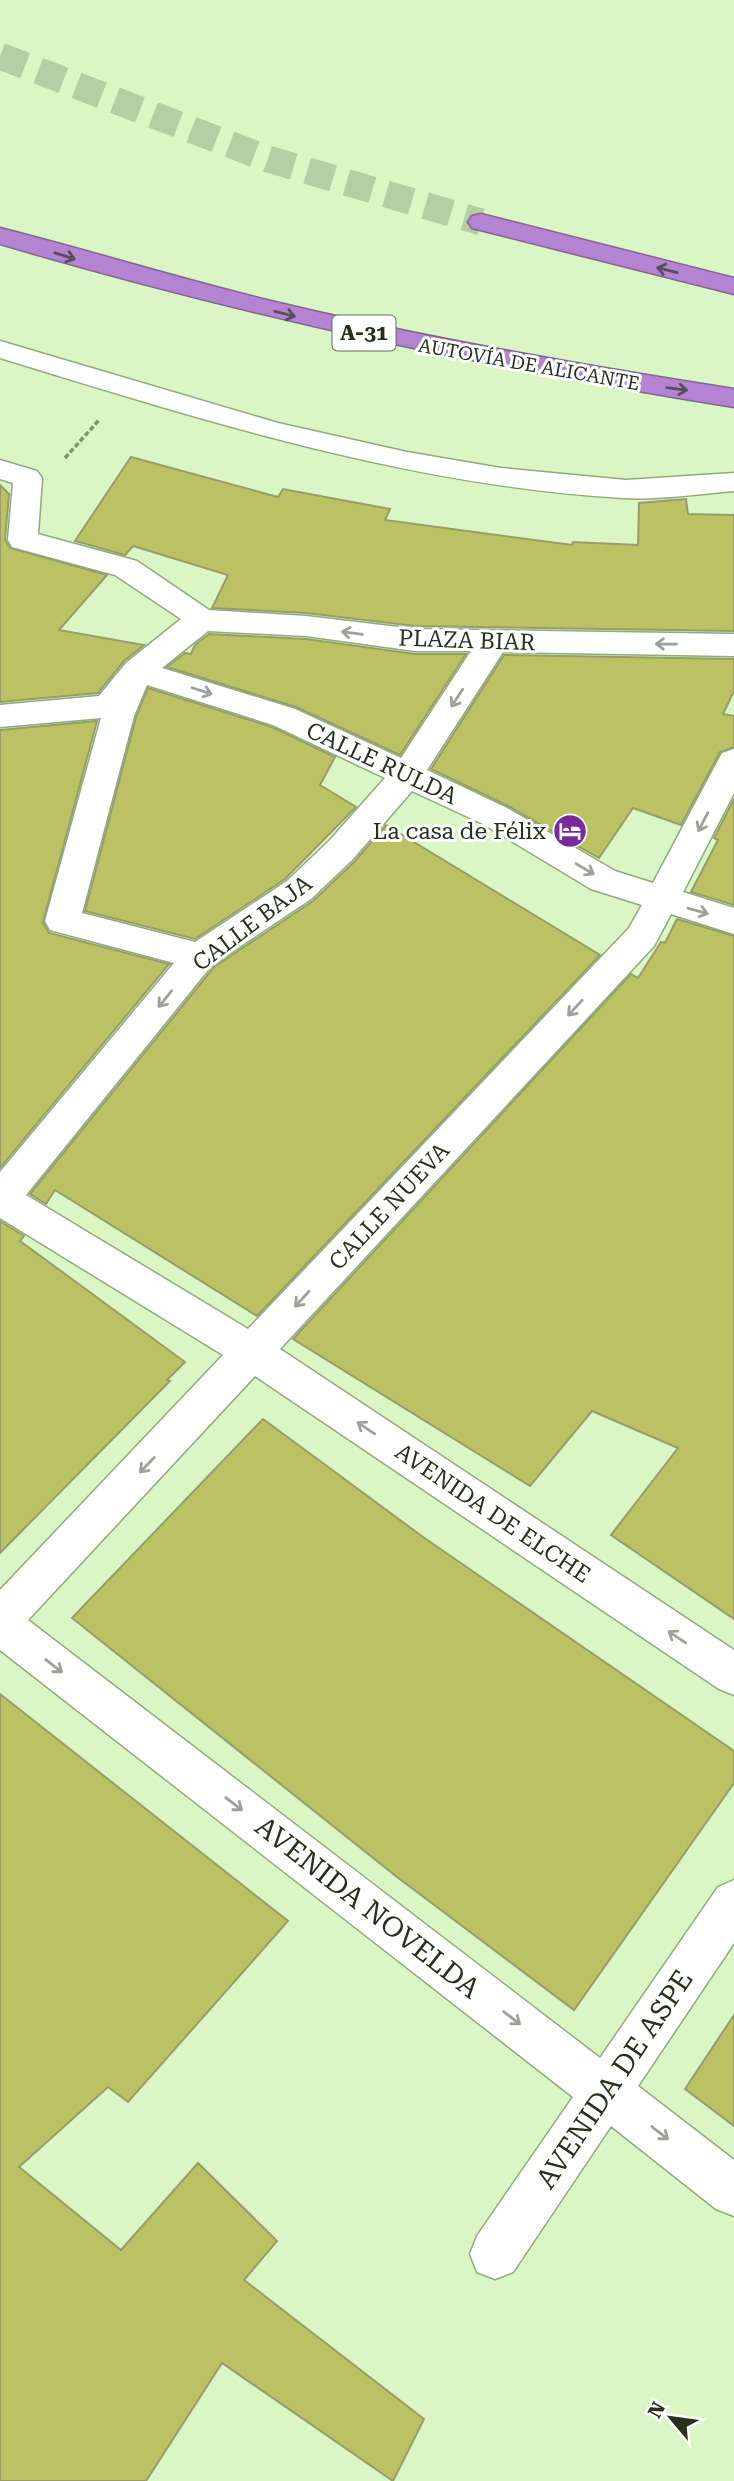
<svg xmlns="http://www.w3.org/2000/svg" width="734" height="2481" font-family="'Roboto Serif',serif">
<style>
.building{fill:#bcc264;stroke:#989c69;stroke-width:2}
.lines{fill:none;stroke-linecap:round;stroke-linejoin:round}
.highway-tunnel{stroke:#b5cea3;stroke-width:27;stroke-dasharray:27 14;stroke-linecap:butt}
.minor-casing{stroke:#90aa7c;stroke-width:3}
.highway-casing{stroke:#826692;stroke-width:3}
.path{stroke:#7e926f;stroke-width:3.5;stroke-dasharray:5 2.5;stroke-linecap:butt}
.minor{fill:#fff;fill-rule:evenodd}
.highway{fill:#b483d1;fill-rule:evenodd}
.oneway{stroke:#574d5c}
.oneway2{stroke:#9da299}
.labels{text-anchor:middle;stroke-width:6;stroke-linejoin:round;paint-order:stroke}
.far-street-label{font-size:19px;fill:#25301d;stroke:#fff}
.shield{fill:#fff;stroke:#666e61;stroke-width:2}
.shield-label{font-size:21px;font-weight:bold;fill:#25301d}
.street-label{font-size:23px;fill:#25301d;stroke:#fff}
.poi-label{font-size:23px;fill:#25301d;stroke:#fff;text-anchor:end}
.near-street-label{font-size:28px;fill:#25301d;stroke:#fff}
</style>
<rect width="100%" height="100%" fill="#d9f6c4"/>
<g class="building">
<path d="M 131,457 L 278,497 L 283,489 L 390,509 L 385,520 L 572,545 L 573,542 L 638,545 L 639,503 L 686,499 L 688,514 L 734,515 L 734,631 L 415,626 L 306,613 L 212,608 L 228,575 L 133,546 L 125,555 L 75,541 Z"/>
<path d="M 0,485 L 9,494 L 5,540 L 10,548 L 107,575 L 59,630 L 144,645 L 124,661 L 98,693 L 0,702 Z"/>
<path d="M 209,634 L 306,639 L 415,654 L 466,654 L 400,755 L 296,707 L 167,667 L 185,653 L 191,654 L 195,645 Z"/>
<path d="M 504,655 L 734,659 L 734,691 L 723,714 L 734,716 L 734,747 L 720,752 L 681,825 L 633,808 L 599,858 L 508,806 L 431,769 Z"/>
<path d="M 148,688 L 272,727 L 335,757 L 320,785 L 356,807 L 285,879 L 195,939 L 85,911 L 136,717 Z"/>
<path d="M 97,721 L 43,922 L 49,933 L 169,964 L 0,1168 L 0,730 Z"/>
<path d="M 734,799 L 734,905 L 691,892 L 718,840 L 714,838 Z"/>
<path d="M 386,825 L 600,955 L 257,1316 L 55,1190 L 46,1204 L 30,1194 L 214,967 L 313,901 L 355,861 Z"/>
<path d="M 677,919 L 734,936 L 734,1619 L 611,1535 L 678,1448 L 592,1411 L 530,1486 L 293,1339 L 631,974 L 638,978 L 661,942 L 665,943 Z"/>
<path d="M 0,1221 L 24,1236 L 20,1241 L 185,1362 L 167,1380 L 170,1381 L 0,1553 Z"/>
<path d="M 263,1419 L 423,1537 L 734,1751 L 734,1783 L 574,2010 L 397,1877 L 72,1618 Z"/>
<path d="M 0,1694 L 288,1921 L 128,2102 L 108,2087 L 19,2167 L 121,2250 L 198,2163 L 277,2241 L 244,2280 L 424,2419 L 393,2481 L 222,2363 L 146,2481 L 0,2481 Z"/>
<path d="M 734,2015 L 734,2126 L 685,2089 Z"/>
</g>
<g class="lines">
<path class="highway-tunnel" d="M 0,56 L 268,159 L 481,222"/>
<g class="minor-casing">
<g id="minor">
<path d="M 0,341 L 278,423 L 407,452 L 501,468 L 626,480 L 734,473 L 734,491 C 698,494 659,500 623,498 C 406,485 206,421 0,358 Z"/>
<path d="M 0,460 L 37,471 L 42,478 L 38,534 L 137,561 L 209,610 L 306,616 L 415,629 L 734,634 L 734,656 L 503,652 L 427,770 L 507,808 L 615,871 L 653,883 L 722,753 L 734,749 L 734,793 L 683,892 L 734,908 L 734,934 L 671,914 L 654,946 L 280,1349 L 734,1650 L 734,1695 L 719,1689 L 255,1376 L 28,1620 L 600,2058 L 718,1887 L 734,1880 L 734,1943 L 638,2086 L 734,2160 L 734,2216 L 716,2209 L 611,2126 L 513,2272 L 495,2279 L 477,2272 L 470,2254 L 477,2236 L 573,2097 L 0,1650 L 0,1590 L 223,1355 L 0,1218 L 0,1172 L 174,963 L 50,930 L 45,921 L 101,718 L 0,727 L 0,705 L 99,696 L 126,663 L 181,619 L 115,575 L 12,547 L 8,540 L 13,483 L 0,479 ZM 208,631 L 306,636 L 415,651 L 471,651 L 401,758 L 295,709 L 162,668 ZM 147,685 L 273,725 L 385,778 L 329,841 L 287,881 L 195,942 L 82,913 L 134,716 ZM 412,791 L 483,824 L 591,889 L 642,905 L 629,928 L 248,1329 L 26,1195 L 212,965 L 311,899 L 353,859 Z"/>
</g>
</g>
<g class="highway-casing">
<g id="highway">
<path d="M 481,214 L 734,278 L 734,294 L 472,228 L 468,222 L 472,216 Z"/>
<path d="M 0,228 C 91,251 180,279 271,301 C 424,338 579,365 734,389 L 734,407 C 486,368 241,315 0,244 Z"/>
</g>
</g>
<path class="path" d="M 65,458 L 99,420"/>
<use href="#minor" class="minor"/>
<use href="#highway" class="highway"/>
</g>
<defs><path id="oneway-shaft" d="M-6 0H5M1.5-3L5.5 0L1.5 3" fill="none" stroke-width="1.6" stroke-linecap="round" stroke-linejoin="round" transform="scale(1.75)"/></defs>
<g class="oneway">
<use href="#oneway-shaft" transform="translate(65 256) rotate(17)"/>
<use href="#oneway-shaft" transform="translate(667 270) rotate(-166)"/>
<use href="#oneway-shaft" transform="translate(285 314) rotate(14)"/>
<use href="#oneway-shaft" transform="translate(677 389) rotate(8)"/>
</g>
<g class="oneway2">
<use href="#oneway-shaft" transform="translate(352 633) rotate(-172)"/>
<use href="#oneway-shaft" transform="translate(666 644) rotate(-179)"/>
<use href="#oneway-shaft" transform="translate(202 691) rotate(18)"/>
<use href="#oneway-shaft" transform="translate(457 698) rotate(123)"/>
<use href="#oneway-shaft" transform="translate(703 822) rotate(117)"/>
<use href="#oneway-shaft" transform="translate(585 869) rotate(31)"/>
<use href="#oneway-shaft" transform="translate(698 911) rotate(16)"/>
<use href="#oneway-shaft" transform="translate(165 999) rotate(129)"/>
<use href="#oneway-shaft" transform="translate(575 1008) rotate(133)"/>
<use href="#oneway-shaft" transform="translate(302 1299) rotate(133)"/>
<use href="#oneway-shaft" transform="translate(366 1428) rotate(-146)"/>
<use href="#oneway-shaft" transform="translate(147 1465) rotate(134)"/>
<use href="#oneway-shaft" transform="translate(677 1637) rotate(-146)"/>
<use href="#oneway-shaft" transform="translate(54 1666) rotate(38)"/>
<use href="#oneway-shaft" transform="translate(234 1804) rotate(38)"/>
<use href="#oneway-shaft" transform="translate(512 2018) rotate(38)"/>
<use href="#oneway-shaft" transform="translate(660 2133) rotate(38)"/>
</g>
<defs>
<g id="hotel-disc" transform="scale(1.75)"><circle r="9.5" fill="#772b9c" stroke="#fff"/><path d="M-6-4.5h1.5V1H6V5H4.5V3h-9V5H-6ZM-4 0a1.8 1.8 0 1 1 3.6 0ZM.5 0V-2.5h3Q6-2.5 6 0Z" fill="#fff"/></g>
</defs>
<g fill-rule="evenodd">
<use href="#hotel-disc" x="570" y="831"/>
</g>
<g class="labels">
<g class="far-street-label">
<text transform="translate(529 364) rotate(10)" y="7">AUTOVÍA DE ALICANTE</text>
</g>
<rect class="shield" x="332.5" y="315.5" width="63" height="35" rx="5"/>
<g class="shield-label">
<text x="364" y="340">A-31</text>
</g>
<g class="street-label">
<text transform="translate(467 640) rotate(2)" y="8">PLAZA BIAR</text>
<text transform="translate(382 763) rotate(25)" y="8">CALLE RULDA</text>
<text transform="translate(252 923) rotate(-37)" y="8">CALLE BAJA</text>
<text transform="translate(389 1206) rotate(-47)" y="8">CALLE NUEVA</text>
<text transform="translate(493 1513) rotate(34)" y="8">AVENIDA DE ELCHE</text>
</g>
<g class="poi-label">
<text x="546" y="839">La casa de Félix</text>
</g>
<g class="near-street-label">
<text transform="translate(368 1907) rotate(38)" y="10">AVENIDA NOVELDA</text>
<text transform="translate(614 2079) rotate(-56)" y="10">AVENIDA DE ASPE</text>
</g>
</g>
<g transform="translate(671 2418) rotate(299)" stroke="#ffffff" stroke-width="5" paint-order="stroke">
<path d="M0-5L12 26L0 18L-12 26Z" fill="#25301d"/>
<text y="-10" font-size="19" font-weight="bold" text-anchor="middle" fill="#25301d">N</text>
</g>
</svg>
